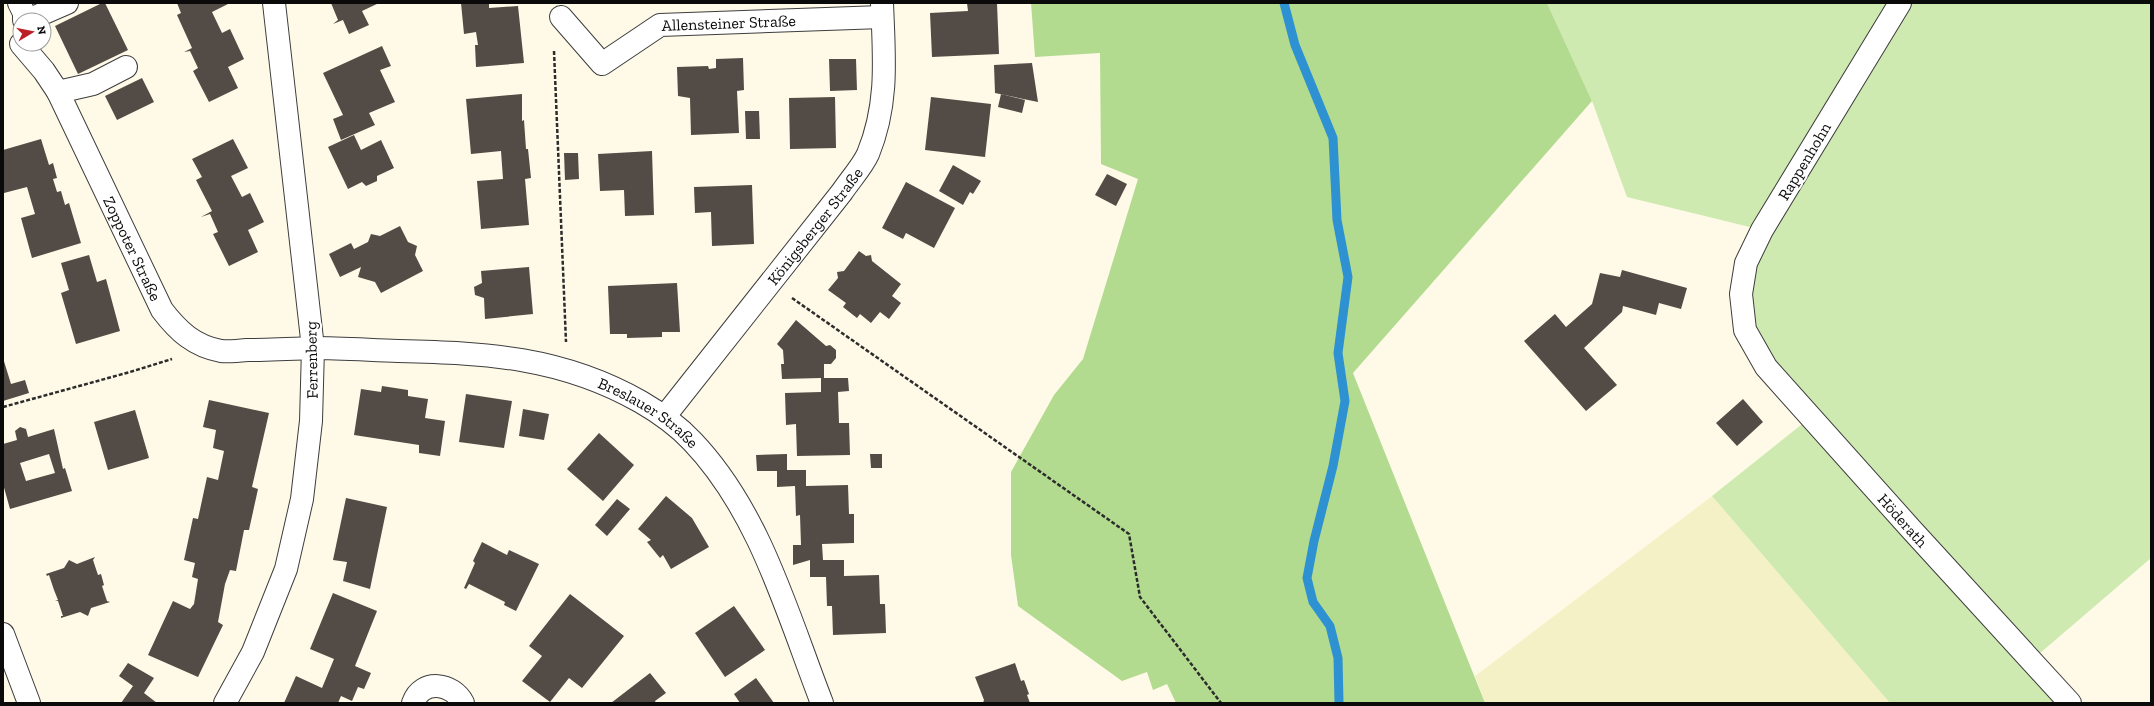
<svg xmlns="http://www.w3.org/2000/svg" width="2154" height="706" font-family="'Zilla Slab',serif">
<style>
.farmland{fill:#f5f1c7}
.green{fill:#ceeab0}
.forest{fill:#b2db8f}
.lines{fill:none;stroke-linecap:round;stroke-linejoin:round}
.stream{stroke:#2e91d1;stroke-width:9}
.building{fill:#534b46;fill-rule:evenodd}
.minor-casing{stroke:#3d3d3d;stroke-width:24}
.path{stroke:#2c2c2c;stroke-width:2.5;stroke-dasharray:4 2;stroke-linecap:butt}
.minor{stroke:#fff;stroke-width:22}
.labels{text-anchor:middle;stroke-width:4;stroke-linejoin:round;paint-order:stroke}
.street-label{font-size:16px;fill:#0a0a0a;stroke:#fff}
</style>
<rect width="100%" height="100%" fill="#fffae7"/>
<path class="farmland" d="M 1712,496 L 1890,703 L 1485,703 L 1475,676 Z"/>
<path class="green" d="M 1547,3 L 1887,3 L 1766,221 L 1906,3 L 2151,3 L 2151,558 L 2032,660 L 2070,703 L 1890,703 L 1712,496 L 1811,417 L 1745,330 L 1762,230 L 1627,197 L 1592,101 Z"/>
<path class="forest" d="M 1031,3 L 1547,3 L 1592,101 L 1353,373 L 1485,703 L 1176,703 L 1167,684 L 1153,690 L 1147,672 L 1122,681 L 1018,606 L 1011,555 L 1011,472 L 1054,395 L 1083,359 L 1138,179 L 1101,164 L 1100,53 L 1035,57 Z"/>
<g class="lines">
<path class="stream" d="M 1284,3 L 1295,45 L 1333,138 L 1337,220 L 1348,277 L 1338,353 L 1345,401 L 1333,466 L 1314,541 L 1307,578 L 1313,602 L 1330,626 L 1338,658 L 1339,703"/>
</g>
<g class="building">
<path d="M 102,3 L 105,3 L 128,50 L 78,74 L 55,26 Z"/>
<path d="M 177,3 L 230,3 L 212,12 L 222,33 L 230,29 L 244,59 L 228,67 L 238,88 L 209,102 L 193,71 L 198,68 L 190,51 L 184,52 L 192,48 L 177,15 L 181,13 Z"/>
<path d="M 331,3 L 379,3 L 362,11 L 369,25 L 349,34 L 343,20 L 333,24 L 338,20 Z"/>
<path d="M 461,3 L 489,3 L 489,8 L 518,6 L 524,63 L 476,67 L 475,45 L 478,45 L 476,32 L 464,34 Z"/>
<path d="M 967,3 L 997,3 L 999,54 L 932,57 L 930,13 L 968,11 Z"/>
<path d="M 382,46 L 391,66 L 380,70 L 395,102 L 369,113 L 375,125 L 341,140 L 333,119 L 343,115 L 323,73 Z"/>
<path d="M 743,58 L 744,90 L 737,91 L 739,133 L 691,135 L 690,98 L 678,96 L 677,67 L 708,66 L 709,69 L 716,68 L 716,59 Z"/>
<path d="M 829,59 L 856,59 L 857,90 L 830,91 Z"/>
<path d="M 1032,63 L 1038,102 L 995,93 L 994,65 Z"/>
<path d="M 142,78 L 154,102 L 117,120 L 105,96 Z"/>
<path d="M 522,94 L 522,121 L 524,120 L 526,149 L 528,149 L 531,178 L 525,179 L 529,225 L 481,229 L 477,181 L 503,179 L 501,151 L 471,154 L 466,99 Z"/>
<path d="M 1001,94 L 1025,100 L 1022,113 L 998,107 Z"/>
<path d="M 835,97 L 836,148 L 790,149 L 789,98 Z"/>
<path d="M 931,97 L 991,104 L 985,157 L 925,150 Z"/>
<path d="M 745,111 L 759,111 L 760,139 L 746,139 Z"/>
<path d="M 354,135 L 361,150 L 381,140 L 394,168 L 377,176 L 377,181 L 366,186 L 362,182 L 348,189 L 328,147 Z"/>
<path d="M 41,139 L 49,165 L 53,163 L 57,178 L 53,179 L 57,192 L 61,191 L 65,205 L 69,203 L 81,243 L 32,258 L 21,218 L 35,214 L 27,187 L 4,193 L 3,150 Z"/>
<path d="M 233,139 L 248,168 L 231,176 L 242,197 L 250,193 L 264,222 L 248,230 L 258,252 L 229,266 L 213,234 L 218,232 L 210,214 L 201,217 L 212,211 L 196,180 L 202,177 L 192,159 Z"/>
<path d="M 652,151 L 654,215 L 625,216 L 624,190 L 600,191 L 598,154 Z"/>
<path d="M 564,153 L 578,153 L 579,179 L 565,180 Z"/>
<path d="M 953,165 L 981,181 L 973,194 L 970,192 L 963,205 L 939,191 Z"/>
<path d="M 1107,174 L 1127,184 L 1116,206 L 1095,195 Z"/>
<path d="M 906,182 L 955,208 L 934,248 L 906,233 L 903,239 L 882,228 Z"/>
<path d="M 752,185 L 754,244 L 712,246 L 711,212 L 695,213 L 694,187 Z"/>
<path d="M 400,226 L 408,242 L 417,246 L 415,255 L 423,271 L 381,293 L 375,282 L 358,277 L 361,267 L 340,277 L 329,254 L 351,243 L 354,249 L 368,242 L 371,234 L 380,236 Z"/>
<path d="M 859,251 L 866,256 L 871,255 L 872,261 L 901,284 L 892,296 L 901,303 L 889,319 L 880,312 L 871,323 L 860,314 L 857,318 L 843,307 L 846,303 L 828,290 L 838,278 L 837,272 L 844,271 Z"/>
<path d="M 89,255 L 97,282 L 106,279 L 120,331 L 76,344 L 61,293 L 69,290 L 61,263 Z"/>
<path d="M 529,267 L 533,314 L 485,319 L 484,298 L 475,295 L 474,287 L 482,283 L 481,271 Z"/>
<path d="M 1622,270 L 1687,288 L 1681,309 L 1659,303 L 1656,315 L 1623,306 L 1622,312 L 1584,348 L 1617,385 L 1586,411 L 1524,341 L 1555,314 L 1566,327 L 1592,304 L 1600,273 L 1620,277 Z"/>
<path d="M 677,283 L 680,332 L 662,332 L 662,337 L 627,338 L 627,334 L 610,334 L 608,286 Z"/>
<path d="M 796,320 L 826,346 L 830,345 L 836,350 L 836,358 L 831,364 L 824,364 L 824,378 L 848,378 L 849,391 L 838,392 L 839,423 L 849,423 L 850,455 L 797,456 L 796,424 L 786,425 L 785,393 L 821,392 L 821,378 L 782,379 L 781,364 L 784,364 L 783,350 L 777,344 Z"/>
<path d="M 3,358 L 11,384 L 25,380 L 29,393 L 3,401 Z"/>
<path d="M 382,386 L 408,390 L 408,396 L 428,399 L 425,418 L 445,421 L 440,456 L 419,453 L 419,445 L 354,435 L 361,389 L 381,392 Z"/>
<path d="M 466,394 L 512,401 L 504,448 L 459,442 Z"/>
<path d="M 1743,399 L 1763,422 L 1737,446 L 1716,423 Z"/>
<path d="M 209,400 L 269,413 L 252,487 L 258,489 L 249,530 L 244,530 L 236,571 L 230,570 L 225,584 L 218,622 L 223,625 L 198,677 L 148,655 L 173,601 L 190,609 L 194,604 L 198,579 L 192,577 L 195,563 L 184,560 L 193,518 L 198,519 L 207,477 L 218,480 L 224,451 L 213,448 L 216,430 L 203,427 Z"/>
<path d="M 523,409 L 549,414 L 544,440 L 519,436 Z"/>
<path d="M 135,410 L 149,458 L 108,470 L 94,422 Z"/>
<path d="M 20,427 L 26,429 L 28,437 L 54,429 L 63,469 L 65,468 L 72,491 L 10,509 L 3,484 L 3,444 L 17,440 L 15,431 ZM 49,454 L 55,473 L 26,481 L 20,463 Z"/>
<path d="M 599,433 L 634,465 L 603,501 L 567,469 Z"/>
<path d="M 787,454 L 787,470 L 806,470 L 806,486 L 848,485 L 849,514 L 854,514 L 854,543 L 822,544 L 823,560 L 844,560 L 844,576 L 879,575 L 880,604 L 885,604 L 886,633 L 833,635 L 832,606 L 827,606 L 826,577 L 810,577 L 810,560 L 793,565 L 793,545 L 801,545 L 800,515 L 796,516 L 795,486 L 777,487 L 777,471 L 757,471 L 756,455 Z"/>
<path d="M 870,454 L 882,454 L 882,468 L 871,468 Z"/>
<path d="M 666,496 L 692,518 L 709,547 L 671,569 L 663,555 L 660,558 L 647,542 L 651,540 L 638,529 Z"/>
<path d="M 346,498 L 387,507 L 370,589 L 343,581 L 347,562 L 333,560 Z"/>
<path d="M 617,499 L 630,509 L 607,536 L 595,525 Z"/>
<path d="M 482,542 L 507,555 L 509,550 L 539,564 L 516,611 L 504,605 L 505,602 L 469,584 L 466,589 L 464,588 L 475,563 L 473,561 Z"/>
<path d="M 95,557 L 93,560 L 98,575 L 101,574 L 104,585 L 102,586 L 107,601 L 110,602 L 91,608 L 88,616 L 80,612 L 61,618 L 61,616 L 63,616 L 58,601 L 55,601 L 58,600 L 54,590 L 49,575 L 47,576 L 46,574 L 64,568 L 69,560 L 77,564 Z"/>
<path d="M 333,593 L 377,611 L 355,666 L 371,673 L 364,689 L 358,687 L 352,701 L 341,696 L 338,703 L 284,703 L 296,676 L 322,688 L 334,659 L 310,649 Z"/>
<path d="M 570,594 L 624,636 L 582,688 L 569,678 L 550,702 L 522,681 L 542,656 L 529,646 Z"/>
<path d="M 734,606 L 765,650 L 725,677 L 695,633 Z"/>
<path d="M 128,663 L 154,678 L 144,693 L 157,703 L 121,703 L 133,686 L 119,676 Z"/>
<path d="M 1015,663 L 1021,681 L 1024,680 L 1029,694 L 1027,695 L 1030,703 L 983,703 L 984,700 L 975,677 Z"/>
<path d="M 650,673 L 666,693 L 655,701 L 656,703 L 611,703 Z"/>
<path d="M 756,678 L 774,703 L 740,703 L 734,694 Z"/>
</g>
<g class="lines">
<g class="minor-casing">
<g id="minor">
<path d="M 19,3 L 24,13 L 24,20"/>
<path id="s1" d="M 1900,3 L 1762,230 L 1746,263 L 1741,294 L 1745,330 L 1766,367 L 1910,528 L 2070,703"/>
<path id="s2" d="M 561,17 L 602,64 L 660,25 L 882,17"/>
<path d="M 28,20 L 67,3"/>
<path id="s3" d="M 21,44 L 44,71 L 58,92 L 162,310 C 178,331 194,346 221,351 C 229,352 238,351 247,350 C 268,350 290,349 312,348 C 340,348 369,350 398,351 C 487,353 562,357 641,402 C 660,413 677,425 692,441 C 760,512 787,613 822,703"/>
<path d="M 58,92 L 93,84 L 126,67"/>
<path id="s4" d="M 665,416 L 842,192 C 850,180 862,167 868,154 C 889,103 884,56 882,3"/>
<path d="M 3,634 L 29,703"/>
<path d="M 225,703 L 253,652 L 286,569 L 302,499 L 311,421 L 313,348 L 274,3"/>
<path d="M 413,703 C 422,678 453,683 463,703"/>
</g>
</g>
<g class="path">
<path d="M 554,51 L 566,342"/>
<path d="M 792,298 L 1129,534 L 1140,597 L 1221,703"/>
<path d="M 3,407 L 130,372 L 172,359"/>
</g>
<use href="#minor" class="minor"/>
</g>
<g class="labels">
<g class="street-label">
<text dy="6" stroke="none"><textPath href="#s2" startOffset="201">Allensteiner Straße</textPath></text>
<text transform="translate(1804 161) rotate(-59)" y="6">Rappenhohn</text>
<text dy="6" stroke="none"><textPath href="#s4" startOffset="242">Königsberger Straße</textPath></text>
<text dy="6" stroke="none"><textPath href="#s3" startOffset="234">Zoppoter Straße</textPath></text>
<text transform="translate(311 360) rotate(-91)" y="6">Ferrenberg</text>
<text dy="6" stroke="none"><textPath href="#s3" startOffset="816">Breslauer Straße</textPath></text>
<text dy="6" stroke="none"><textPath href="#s1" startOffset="618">Höderath</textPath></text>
</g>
</g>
<rect width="2154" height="706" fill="none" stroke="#0a0a0a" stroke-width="8"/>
<g transform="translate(32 32) rotate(80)"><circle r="19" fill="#ffffff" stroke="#9d9d9d"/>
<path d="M0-3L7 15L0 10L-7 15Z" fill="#bd1f27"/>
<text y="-6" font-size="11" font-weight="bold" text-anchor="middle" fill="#0a0a0a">N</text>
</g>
</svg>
